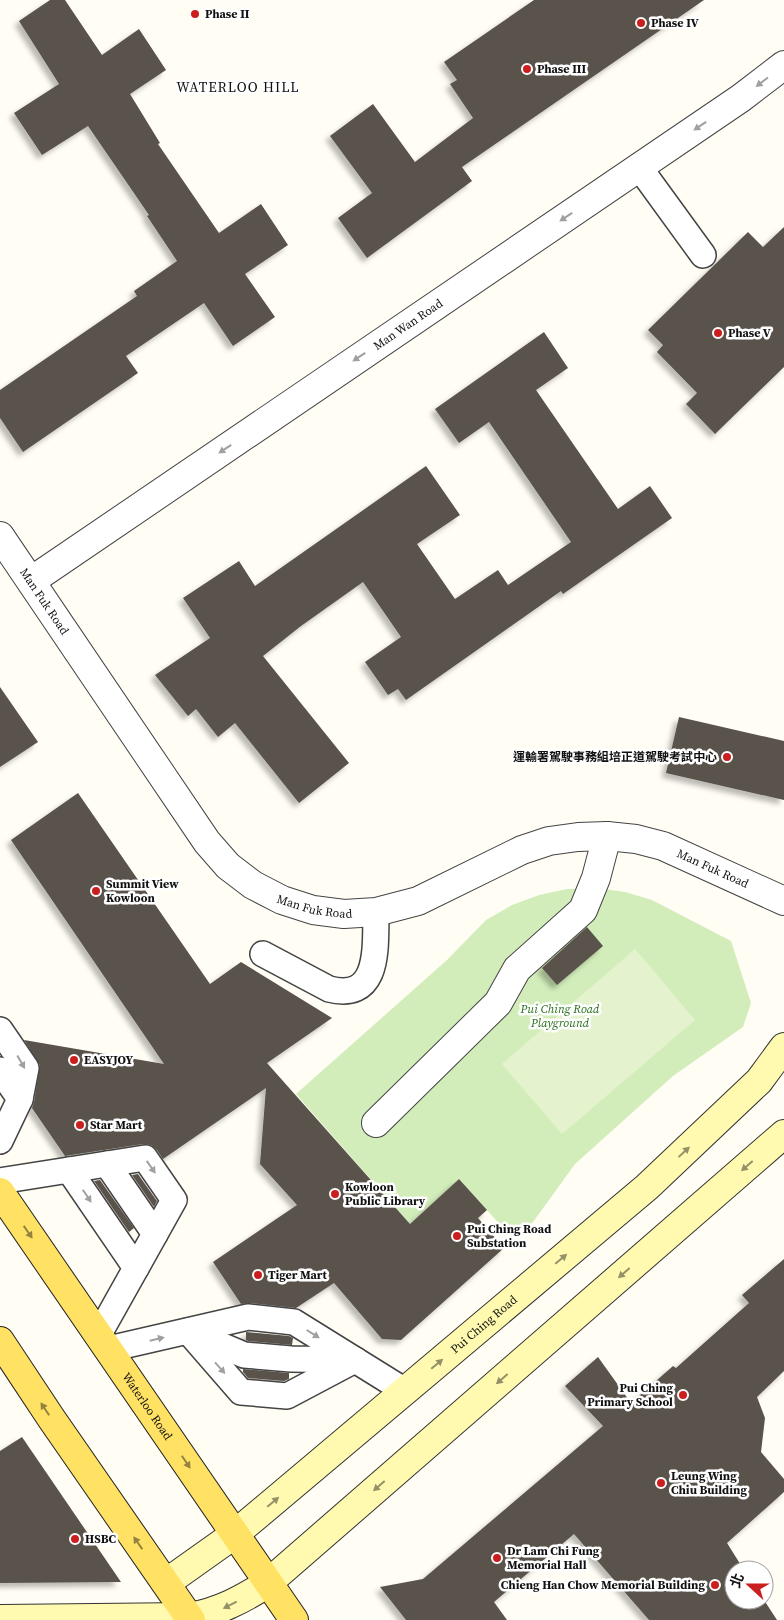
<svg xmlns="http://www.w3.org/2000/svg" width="784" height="1620" font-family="'Source Serif 4','Noto Sans TC',serif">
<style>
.green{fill:#d2edba}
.pitch{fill:#e4f3cd}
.building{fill:#5a524c;filter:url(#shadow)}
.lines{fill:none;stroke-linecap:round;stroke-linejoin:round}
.lane-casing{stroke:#444;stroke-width:28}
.street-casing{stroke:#444;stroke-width:30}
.secondary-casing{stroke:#333;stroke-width:30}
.primary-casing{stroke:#222;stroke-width:30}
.lane{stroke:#fff;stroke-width:25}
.street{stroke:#fff;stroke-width:28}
.secondary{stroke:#fffaaf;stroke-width:28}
.primary{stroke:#ffe164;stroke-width:28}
.oneway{fill:#a0a0a0}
.oneway2{fill:#949168}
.oneway3{fill:#94833f}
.poi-dot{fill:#cb1e1f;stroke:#fff;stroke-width:2}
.labels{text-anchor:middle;stroke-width:5;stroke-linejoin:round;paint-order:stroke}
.poi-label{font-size:12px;font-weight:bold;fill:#111;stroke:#fff;text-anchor:start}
.street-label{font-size:12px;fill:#111;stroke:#fff}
.park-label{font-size:12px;font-style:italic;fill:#296e1b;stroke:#fff}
.neighbourhood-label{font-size:14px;letter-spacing:1px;fill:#111;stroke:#fff}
</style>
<defs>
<filter id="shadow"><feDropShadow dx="-4.5" dy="4.5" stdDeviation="2.5" flood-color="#0004"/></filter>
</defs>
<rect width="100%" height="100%" fill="#fffdf4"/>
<path class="green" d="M 596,888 L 625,892 L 652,900 L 731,941 L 751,1003 L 743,1027 L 673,1076 L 575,1164 L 533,1222 L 513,1239 L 459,1179 L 410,1224 L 296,1094 L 447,960 L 486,920 L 512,905 L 539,895 L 567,889 Z"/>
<path class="pitch" d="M 635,949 L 695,1020 L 562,1134 L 502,1064 Z"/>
<g class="building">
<path d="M 50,0 L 65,0 L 102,55 L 139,29 L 166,70 L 130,94 L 160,143 L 158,144 L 219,233 L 261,204 L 288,245 L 245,274 L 275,317 L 233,346 L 204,303 L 126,356 L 138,373 L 23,452 L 0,418 L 0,390 L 137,296 L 134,291 L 177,261 L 147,216 L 149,215 L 88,126 L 42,155 L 14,113 L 59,84 L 19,21 Z"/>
<path d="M 534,0 L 704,0 L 462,167 L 472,181 L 367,258 L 338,218 L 372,193 L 330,136 L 373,104 L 415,162 L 473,118 L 450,84 L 457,80 L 444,62 Z"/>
<path d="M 784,227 L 784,367 L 715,434 L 686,404 L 697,393 L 657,352 L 663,345 L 648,330 L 748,232 L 763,247 Z"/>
<path d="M 544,332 L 568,368 L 536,390 L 618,509 L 650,486 L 672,518 L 563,594 L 561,591 L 406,700 L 398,689 L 388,695 L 365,662 L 401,637 L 363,582 L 301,626 L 263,656 L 349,763 L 299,803 L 235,723 L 218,737 L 196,709 L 188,716 L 155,675 L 210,638 L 183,598 L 239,561 L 255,586 L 426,466 L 460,515 L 417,544 L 455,599 L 498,570 L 508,585 L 571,542 L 489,422 L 459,443 L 435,409 Z"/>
<path d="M 0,687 L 38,742 L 0,767 Z"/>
<path d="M 679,717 L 784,741 L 784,800 L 666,773 Z"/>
<path d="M 78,793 L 210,984 L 241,962 L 332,1018 L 267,1063 L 410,1224 L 459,1179 L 487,1210 L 478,1218 L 504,1248 L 401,1340 L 382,1339 L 334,1283 L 296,1308 L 250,1303 L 241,1304 L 213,1262 L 297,1205 L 260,1164 L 266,1088 L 163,1159 L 157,1150 L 151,1145 L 143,1144 L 65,1156 L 32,1108 L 34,1102 L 40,1065 L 24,1040 L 164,1064 L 11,840 Z"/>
<path d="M 587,927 L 603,946 L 557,985 L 542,968 Z"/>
<path d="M 138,1174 L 157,1201 L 154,1207 L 132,1175 Z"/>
<path d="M 100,1180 L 134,1228 L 129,1232 L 94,1181 Z"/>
<path d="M 784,1259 L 784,1371 L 757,1397 L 765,1418 L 761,1452 L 784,1479 L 784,1492 L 727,1543 L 744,1570 L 734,1570 L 734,1600 L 764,1600 L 777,1620 L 649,1620 L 574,1534 L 494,1602 L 507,1620 L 406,1620 L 380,1587 L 423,1579 L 603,1426 L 565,1386 L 598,1357 L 631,1403 L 673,1366 L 676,1368 L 749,1303 L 742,1295 Z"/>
<path d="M 246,1332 L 289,1336 L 293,1338 L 292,1345 L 248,1341 L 246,1340 Z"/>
<path d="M 243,1369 L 289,1373 L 289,1379 L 284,1381 L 248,1378 L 243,1372 Z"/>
<path d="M 22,1437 L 121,1582 L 0,1583 L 0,1451 Z"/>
</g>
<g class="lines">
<g class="lane-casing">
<g id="lane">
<path d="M 639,167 L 703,255"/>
<path d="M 263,954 L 329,989 C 381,1002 375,946 376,912"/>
<path d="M 0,1030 L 26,1068 L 20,1099"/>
<path d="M 0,1070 L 20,1099 L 0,1141"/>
<path d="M 107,1164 L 145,1158 L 174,1200 L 155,1234"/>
<path d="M 69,1170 L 107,1164 L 155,1234 L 136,1268"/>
<path d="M 0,1181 L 69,1170 L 136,1268 L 99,1334"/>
<path d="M 188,1331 L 241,1392 L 287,1396 L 355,1360"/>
<path d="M 192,1333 L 244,1355 L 291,1359 L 353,1360"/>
<path d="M 109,1349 L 248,1317 L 294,1322 L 405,1391"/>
</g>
</g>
<g class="street-casing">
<g id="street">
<path id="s1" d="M 0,536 L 207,842 L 228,866 L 253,885 L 282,900 L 313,910 L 344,914 L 376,912 L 418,901 L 522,850 L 549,841 L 578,837 L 607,836 L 636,839 L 663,846 L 784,901"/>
<path id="s2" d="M 31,581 L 741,98 L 784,65"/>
<path d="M 376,1123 L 498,1003 L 517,969 L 583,910 L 596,878 L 607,836"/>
</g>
</g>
<g class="secondary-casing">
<g id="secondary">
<path id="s3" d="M 166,1583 L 235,1534 L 647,1187 L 759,1081 L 784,1047"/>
<path d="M 0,1619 L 189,1617 C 219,1612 243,1599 268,1583 L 784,1134"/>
</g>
</g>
<g class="primary-casing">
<g id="primary">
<path id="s4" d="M 0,1192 L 294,1620"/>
<path d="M 0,1341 L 51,1418 L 191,1620"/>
</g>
</g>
<use href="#lane" class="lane"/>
<use href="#street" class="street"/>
<use href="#secondary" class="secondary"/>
<use href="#primary" class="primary"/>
</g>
<defs><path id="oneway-solid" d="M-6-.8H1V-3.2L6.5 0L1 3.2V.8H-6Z" transform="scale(1.25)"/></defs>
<g class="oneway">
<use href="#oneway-solid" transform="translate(762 82) rotate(143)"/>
<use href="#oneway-solid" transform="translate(700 126) rotate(146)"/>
<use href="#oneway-solid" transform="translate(566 217) rotate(146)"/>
<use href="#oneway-solid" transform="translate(359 357) rotate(146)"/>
<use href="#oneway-solid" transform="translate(225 449) rotate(146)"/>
<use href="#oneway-solid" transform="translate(21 1062) rotate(60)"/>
<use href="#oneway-solid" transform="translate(151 1167) rotate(55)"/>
<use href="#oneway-solid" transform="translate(87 1196) rotate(56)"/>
<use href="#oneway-solid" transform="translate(313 1334) rotate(32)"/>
<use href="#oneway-solid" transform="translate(157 1339) rotate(-13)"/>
<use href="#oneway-solid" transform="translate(220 1368) rotate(48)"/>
</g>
<g class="oneway2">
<use href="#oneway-solid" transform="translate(684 1152) rotate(-43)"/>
<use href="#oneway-solid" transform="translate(747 1166) rotate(139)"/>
<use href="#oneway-solid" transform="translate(561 1259) rotate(-40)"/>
<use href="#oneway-solid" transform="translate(624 1273) rotate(139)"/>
<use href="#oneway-solid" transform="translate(437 1364) rotate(-40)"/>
<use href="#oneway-solid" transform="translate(502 1379) rotate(139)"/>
<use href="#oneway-solid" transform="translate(379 1486) rotate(139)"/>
<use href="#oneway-solid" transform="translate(273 1502) rotate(-40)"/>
<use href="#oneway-solid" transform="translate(230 1605) rotate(153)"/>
</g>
<g class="oneway3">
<use href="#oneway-solid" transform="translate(28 1232) rotate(55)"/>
<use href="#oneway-solid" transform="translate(45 1409) rotate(-124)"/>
<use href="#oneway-solid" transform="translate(186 1462) rotate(56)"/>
<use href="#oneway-solid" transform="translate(138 1543) rotate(-125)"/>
</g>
<g class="poi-dot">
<circle cx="195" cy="14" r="5"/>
<circle cx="641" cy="23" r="5"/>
<circle cx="527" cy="69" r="5"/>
<circle cx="718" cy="333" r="5"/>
<circle cx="727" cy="757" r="5"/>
<circle cx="96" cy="891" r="5"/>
<circle cx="74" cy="1060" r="5"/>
<circle cx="80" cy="1125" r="5"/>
<circle cx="335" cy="1194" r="5"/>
<circle cx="457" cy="1236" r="5"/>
<circle cx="258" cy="1275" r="5"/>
<circle cx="683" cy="1395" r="5"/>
<circle cx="661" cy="1483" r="5"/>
<circle cx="75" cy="1539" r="5"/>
<circle cx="497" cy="1558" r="5"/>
<circle cx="715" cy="1585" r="5"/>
</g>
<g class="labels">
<g class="poi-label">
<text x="205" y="18">Phase II</text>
<text x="651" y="27">Phase IV</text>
<text x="537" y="73">Phase III</text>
<text x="728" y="337">Phase V</text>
<text x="717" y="761" text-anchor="end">運輸署駕駛事務組培正道駕駛考試中心</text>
<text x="106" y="888">Summit View<tspan x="106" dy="14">Kowloon</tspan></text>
<text x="84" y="1064">EASYJOY</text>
<text x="90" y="1129">Star Mart</text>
<text x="345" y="1191">Kowloon<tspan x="345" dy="14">Public Library</tspan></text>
<text x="467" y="1233">Pui Ching Road<tspan x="467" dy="14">Substation</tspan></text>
<text x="268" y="1279">Tiger Mart</text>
<text x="673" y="1392" text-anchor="end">Pui Ching<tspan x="673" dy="14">Primary School</tspan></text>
<text x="671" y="1480">Leung Wing<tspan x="671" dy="14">Chiu Building</tspan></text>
<text x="85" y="1543">HSBC</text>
<text x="507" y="1555">Dr Lam Chi Fung<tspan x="507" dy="14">Memorial Hall</tspan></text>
<text x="705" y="1589" text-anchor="end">Chieng Han Chow Memorial Building</text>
</g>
<g class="street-label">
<text dy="4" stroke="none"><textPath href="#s2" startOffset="456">Man Wan Road</textPath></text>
<text dy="4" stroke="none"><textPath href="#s1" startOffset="79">Man Fuk Road</textPath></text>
<text dy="4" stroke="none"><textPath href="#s1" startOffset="919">Man Fuk Road</textPath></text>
<text dy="4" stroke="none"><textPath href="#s1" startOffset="499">Man Fuk Road</textPath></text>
<text dy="4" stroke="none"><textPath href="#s3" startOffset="410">Pui Ching Road</textPath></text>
<text dy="4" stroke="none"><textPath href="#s4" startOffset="260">Waterloo Road</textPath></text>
</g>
<g class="park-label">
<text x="560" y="1013">Pui Ching Road<tspan x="560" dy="14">Playground</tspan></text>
</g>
<g class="neighbourhood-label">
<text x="238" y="92">WATERLOO HILL</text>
</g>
</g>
<g transform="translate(749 1585) rotate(291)"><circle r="24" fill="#ffffff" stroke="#a0a0a0"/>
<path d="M0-4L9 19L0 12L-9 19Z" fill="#cb1e1f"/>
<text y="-8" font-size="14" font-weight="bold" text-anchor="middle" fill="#111111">北</text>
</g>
</svg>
